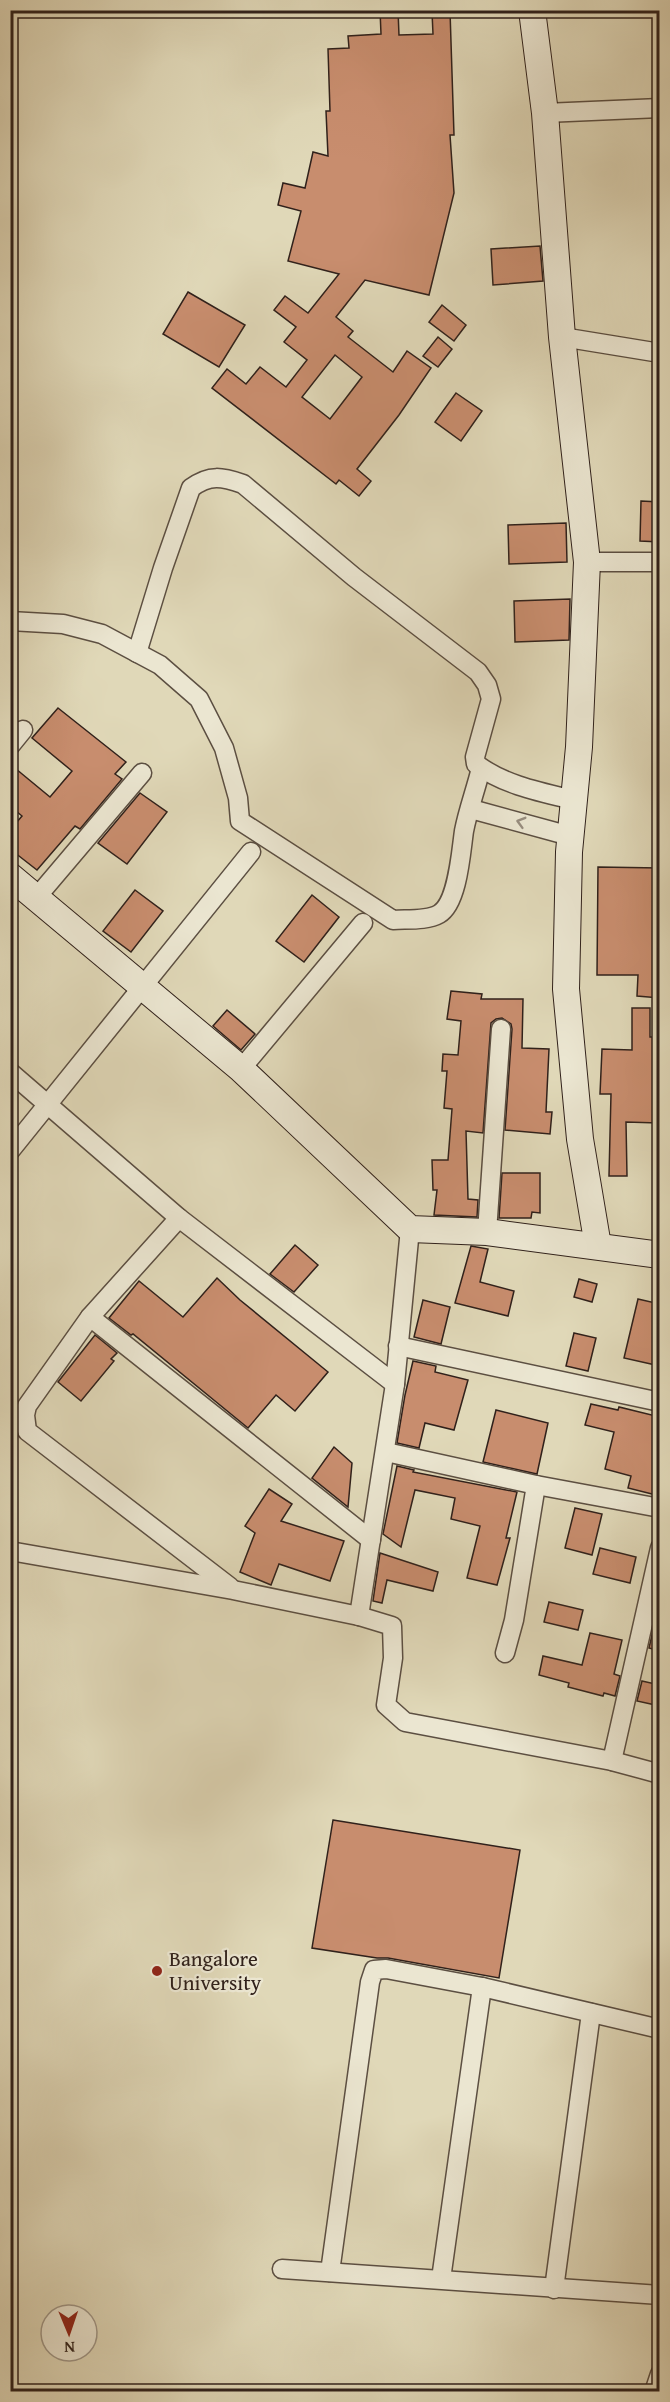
<svg xmlns="http://www.w3.org/2000/svg" width="670" height="2402" font-family="'Gentium Book Plus',serif">
<style>
.building{fill:#c88d6e;stroke:#30211b;stroke-width:1.5;fill-rule:evenodd}
.lines{fill:none;stroke-linecap:round;stroke-linejoin:round}
.street-casing{stroke:#5c4f42;stroke-width:21}
.secondary-casing{stroke:#30211b;stroke-width:28}
.street{stroke:#ebe6d1;stroke-width:18}
.secondary{stroke:#ebe6d1;stroke-width:26}
.oneway{stroke:#978d7f}
.poi-dot{fill:#8f2418;stroke:#ebe6d1;stroke-width:2}
.labels{text-anchor:middle;stroke-width:4.5;stroke-linejoin:round;paint-order:stroke}
.poi-label{font-size:21px;fill:#30211b;stroke:#ebe6d1;text-anchor:start}
</style>
<rect width="100%" height="100%" fill="#e0d8b8"/>
<filter id="stains"><feTurbulence type="fractalNoise" baseFrequency=".00333" numOctaves="4"/><feColorMatrix values="0 0 0 0 .2 0 0 0 0 .09 0 0 0 0 .02 0 0 0 .5 -.17"/></filter>
<radialGradient id="worn" r=".72"><stop offset=".6" stop-color="#630" stop-opacity="0"/><stop offset="1" stop-color="#630" stop-opacity=".3"/></radialGradient>
<g class="building">
<path d="M 380,10 L 398,10 L 399,35 L 433,34 L 432,12 L 450,11 L 454,135 L 450,135 L 454,193 L 429,295 L 365,280 L 336,317 L 353,331 L 348,337 L 393,372 L 407,351 L 431,368 L 399,415 L 357,469 L 371,481 L 359,496 L 339,480 L 336,484 L 212,388 L 227,369 L 246,384 L 260,367 L 286,387 L 307,360 L 284,342 L 296,327 L 274,310 L 285,296 L 308,313 L 339,274 L 288,261 L 301,211 L 278,205 L 283,183 L 305,188 L 313,152 L 328,156 L 326,111 L 330,111 L 328,49 L 349,48 L 348,36 L 381,34 ZM 335,355 L 362,377 L 330,419 L 302,397 Z"/>
<path d="M 540,246 L 543,281 L 493,285 L 491,249 Z"/>
<path d="M 188,292 L 245,325 L 219,367 L 163,334 Z"/>
<path d="M 442,305 L 466,325 L 454,341 L 429,322 Z"/>
<path d="M 438,337 L 452,349 L 438,367 L 423,356 Z"/>
<path d="M 456,393 L 482,411 L 461,441 L 435,422 Z"/>
<path d="M 641,501 L 660,502 L 660,542 L 640,541 Z"/>
<path d="M 566,523 L 567,562 L 509,564 L 508,525 Z"/>
<path d="M 570,599 L 569,640 L 515,642 L 514,601 Z"/>
<path d="M 58,708 L 126,762 L 115,774 L 122,779 L 80,829 L 75,826 L 37,870 L 10,849 L 10,830 L 22,816 L 10,806 L 10,764 L 50,797 L 72,771 L 32,738 Z"/>
<path d="M 140,793 L 167,812 L 127,864 L 98,843 Z"/>
<path d="M 598,867 L 660,868 L 660,998 L 637,996 L 638,975 L 597,975 Z"/>
<path d="M 135,890 L 163,911 L 131,952 L 103,931 Z"/>
<path d="M 312,895 L 339,917 L 304,962 L 276,941 Z"/>
<path d="M 451,991 L 482,994 L 481,999 L 523,999 L 522,1048 L 549,1049 L 546,1112 L 552,1112 L 550,1134 L 505,1130 L 512,1029 L 511,1024 L 502,1018 L 496,1019 L 491,1023 L 483,1133 L 466,1131 L 468,1199 L 478,1200 L 477,1217 L 434,1215 L 437,1190 L 433,1190 L 432,1160 L 448,1160 L 452,1109 L 444,1108 L 447,1071 L 442,1071 L 443,1054 L 458,1055 L 461,1021 L 447,1019 Z"/>
<path d="M 632,1008 L 650,1008 L 650,1037 L 660,1037 L 658,1123 L 626,1122 L 627,1176 L 609,1176 L 611,1094 L 600,1094 L 602,1049 L 632,1050 Z"/>
<path d="M 227,1010 L 255,1034 L 241,1050 L 213,1026 Z"/>
<path d="M 502,1173 L 540,1173 L 540,1213 L 532,1212 L 531,1218 L 499,1218 Z"/>
<path d="M 295,1245 L 318,1265 L 294,1292 L 270,1274 Z"/>
<path d="M 471,1246 L 488,1249 L 480,1282 L 514,1291 L 508,1316 L 455,1303 Z"/>
<path d="M 217,1278 L 240,1300 L 328,1372 L 295,1411 L 276,1395 L 248,1428 L 133,1334 L 131,1335 L 109,1318 L 139,1281 L 183,1317 Z"/>
<path d="M 579,1279 L 597,1284 L 592,1302 L 574,1297 Z"/>
<path d="M 638,1299 L 660,1304 L 660,1366 L 624,1358 Z"/>
<path d="M 423,1300 L 450,1307 L 441,1344 L 414,1337 Z"/>
<path d="M 574,1333 L 596,1338 L 588,1371 L 566,1366 Z"/>
<path d="M 95,1335 L 117,1353 L 111,1359 L 114,1361 L 81,1401 L 58,1382 Z"/>
<path d="M 413,1361 L 436,1366 L 435,1372 L 468,1380 L 454,1430 L 425,1423 L 419,1448 L 397,1443 L 405,1395 Z"/>
<path d="M 591,1404 L 618,1410 L 619,1407 L 660,1417 L 660,1496 L 628,1488 L 631,1476 L 605,1469 L 614,1432 L 585,1425 Z"/>
<path d="M 496,1410 L 548,1423 L 537,1474 L 483,1462 Z"/>
<path d="M 334,1447 L 352,1463 L 348,1507 L 312,1478 Z"/>
<path d="M 397,1466 L 414,1470 L 413,1472 L 517,1492 L 506,1538 L 510,1538 L 497,1585 L 467,1578 L 480,1526 L 451,1519 L 455,1498 L 415,1490 L 401,1547 L 383,1534 Z"/>
<path d="M 269,1489 L 292,1504 L 281,1521 L 344,1541 L 330,1581 L 279,1564 L 271,1585 L 240,1572 L 255,1533 L 245,1526 Z"/>
<path d="M 575,1508 L 602,1514 L 592,1555 L 565,1548 Z"/>
<path d="M 600,1548 L 636,1557 L 630,1583 L 593,1574 Z"/>
<path d="M 380,1553 L 438,1572 L 433,1591 L 387,1580 L 382,1603 L 373,1601 Z"/>
<path d="M 660,1601 L 660,1651 L 649,1648 Z"/>
<path d="M 549,1602 L 583,1610 L 578,1630 L 544,1622 Z"/>
<path d="M 590,1633 L 622,1640 L 614,1674 L 620,1676 L 615,1696 L 604,1693 L 603,1696 L 568,1687 L 569,1683 L 539,1675 L 543,1656 L 582,1665 Z"/>
<path d="M 642,1681 L 660,1685 L 660,1706 L 637,1701 Z"/>
<path d="M 333,1820 L 520,1850 L 499,1978 L 388,1958 L 377,1958 L 312,1948 Z"/>
</g>
<g class="lines">
<g class="street-casing">
<g id="street">
<path d="M 545,113 L 660,108"/>
<path d="M 562,337 L 660,353"/>
<path d="M 587,562 L 660,562"/>
<path d="M 10,621 L 63,624 L 102,634 L 160,665 L 199,699 L 224,748 L 238,798 L 240,821 L 393,920 C 407,919 427,921 439,914 C 458,903 461,851 464,831 C 468,810 476,789 481,768"/>
<path d="M 137,653 L 163,568 L 191,488 C 210,474 222,477 243,484 L 354,577 L 478,672 L 487,685 L 491,699 L 475,757 L 476,764 C 504,785 540,792 574,800"/>
<path d="M 10,746 L 23,730"/>
<path d="M 471,809 L 570,836"/>
<path d="M 36,898 L 142,773"/>
<path d="M 241,1069 L 363,923"/>
<path d="M 10,1072 L 179,1218 L 395,1384"/>
<path d="M 10,1151 L 251,852"/>
<path d="M 179,1218 L 90,1317 L 27,1406 L 25,1415 L 27,1431 L 230,1587"/>
<path d="M 487,1232 L 501,1029"/>
<path d="M 90,1317 L 371,1540"/>
<path d="M 398,1346 L 660,1402"/>
<path d="M 386,1452 L 536,1485 L 660,1508"/>
<path d="M 10,1551 L 233,1590 L 359,1616 L 392,1626 L 393,1658 L 386,1705 L 405,1722 L 612,1761 L 660,1774"/>
<path d="M 359,1616 L 395,1384 L 410,1229"/>
<path d="M 505,1653 L 514,1620 L 536,1485"/>
<path d="M 612,1761 L 660,1548"/>
<path d="M 282,2269 L 660,2295"/>
<path d="M 330,2272 L 370,1982 L 374,1970 L 386,1969 L 482,1987 L 660,2029"/>
<path d="M 441,2279 L 482,1987"/>
<path d="M 554,2289 L 591,2013"/>
<path d="M 654,2392 L 660,2374"/>
</g>
</g>
<g class="secondary-casing">
<g id="secondary">
<path d="M 532,10 L 545,113 L 562,337 L 587,562 L 579,747 L 569,852 L 566,989 L 580,1139 L 598,1246"/>
<path d="M 10,876 L 241,1069 L 410,1229 L 487,1232 L 660,1255"/>
</g>
</g>
<use href="#street" class="street"/>
<use href="#secondary" class="secondary"/>
</g>
<defs><path id="oneway-chevron" d="M-2-3.5L2.5 0L-2 3.5" fill="none" stroke-width="1.6" stroke-linecap="round" stroke-linejoin="round" transform="scale(1.5)"/></defs>
<use class="oneway" href="#oneway-chevron" transform="translate(521 822) rotate(-164)"/>
<circle class="poi-dot" cx="157" cy="1971" r="6"/>
<g class="labels">
<g class="poi-label">
<text x="169" y="1966">Bangalore<tspan x="169" dy="24">University</tspan></text>
</g>
</g>
<rect width="670" height="2402" fill="none" stroke="#e0d8b8" stroke-width="36"/>
<rect x="12" y="12" width="646" height="2378" fill="none" stroke="#30211b" stroke-width="3"/>
<rect x="18" y="18" width="634" height="2366" fill="none" stroke="#30211b" stroke-width="1.5"/>
<g transform="translate(69 2333) rotate(178)"><circle r="28" fill="#ebe6d1" stroke="#a09788" stroke-width="1.5"/>
<path d="M0-4.5L10 22L0 15L-10 22Z" fill="#8f2418"/>
<text y="-9" font-size="16" font-weight="bold" text-anchor="middle" fill="#30211b">N</text>
</g>
<rect width="100%" height="100%" filter="url(#stains)"/>
<rect width="100%" height="100%" fill="url(#worn)"/>
</svg>
